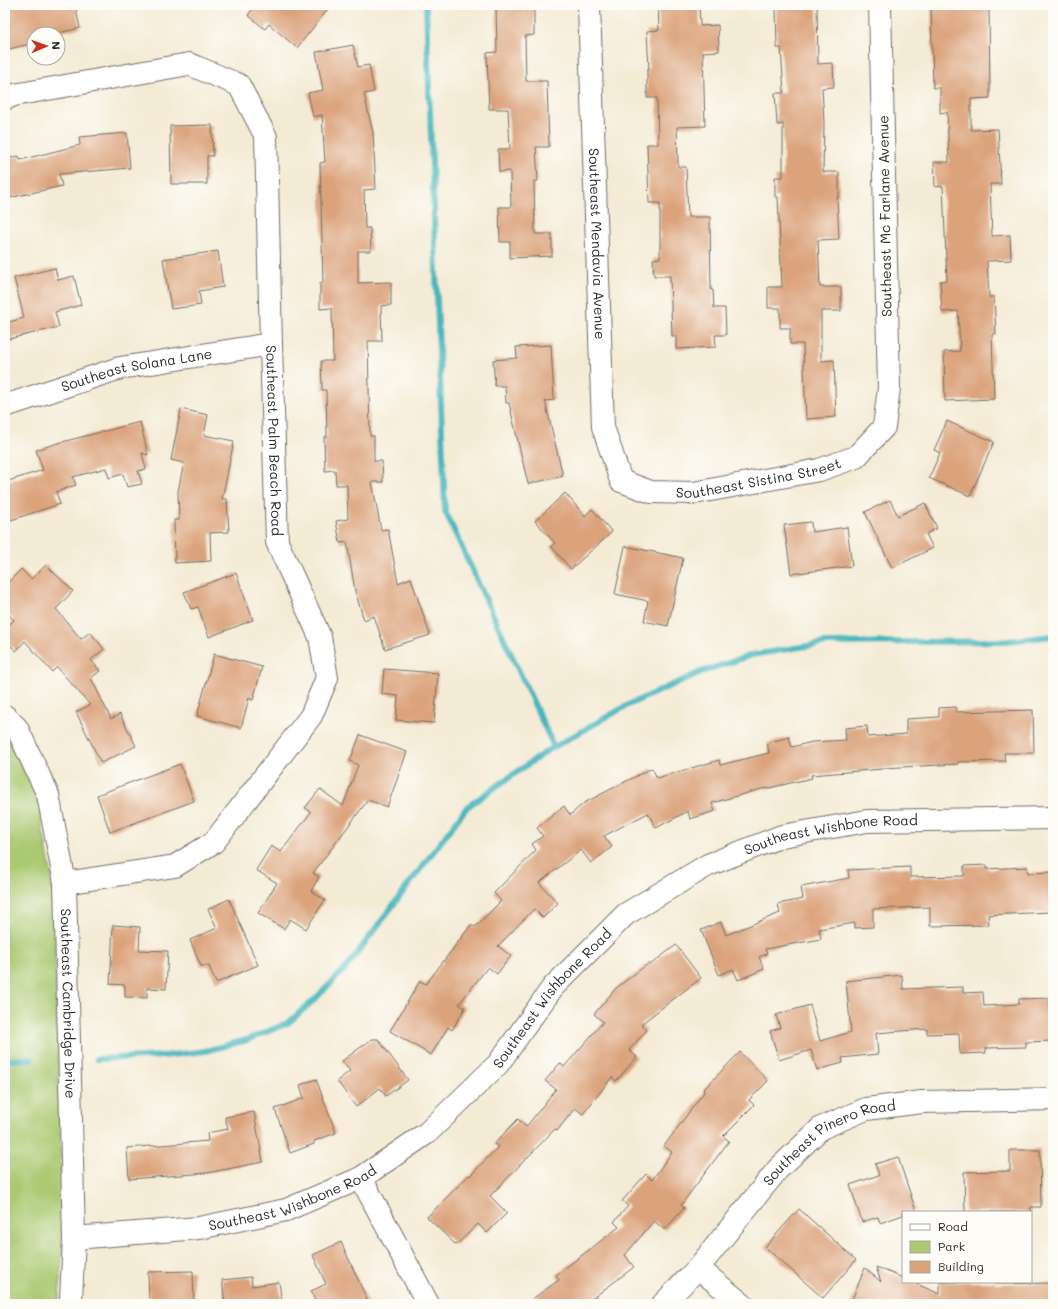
<svg xmlns="http://www.w3.org/2000/svg" width="1058" height="1309" font-family="Mali,sans-serif">
<style>
.green{fill:#aac971;stroke:#6a7a4e}
.lines{fill:none;stroke-linecap:round;stroke-linejoin:round}
.stream{stroke:#47b6be;stroke-width:6}
.building{fill:#dba37b}
.minor-casing{stroke:#716e66;stroke-width:24}
.minor{stroke:#fff;stroke-width:22}
.labels{text-anchor:middle;stroke-width:3.5;stroke-linejoin:round;paint-order:stroke}
.street-label{font-size:14px;fill:#2b2b2b;stroke:#fdfcf7}
</style>
<rect width="100%" height="100%" fill="#fdfcf7"/>
<filter id="ink" filterUnits="userSpaceOnUse"><feTurbulence type="fractalNoise" baseFrequency=".025" numOctaves="2"/><feDisplacementMap in="SourceGraphic" scale="8" xChannelSelector="R" yChannelSelector="G"/><feConvolveMatrix kernelMatrix="1 2 1 2 8 2 1 2 1" color-interpolation-filters="sRGB"/></filter>
<filter id="wash" filterUnits="userSpaceOnUse"><feTurbulence type="fractalNoise" baseFrequency=".012" numOctaves="4" result="noise"/><feDisplacementMap in="SourceGraphic" scale="16" xChannelSelector="R" yChannelSelector="G"/><feGaussianBlur stdDeviation="0.9" result="paint"/><feColorMatrix in="noise" values="0 0 0 0 0 0 0 0 0 0 0 0 0 0 0 0 0 1.4 0 .05"/><feComposite in="paint" operator="in"/></filter>
<g filter="url(#wash)">
<rect width="100%" height="100%" fill="#f4ebd5"/>
<path class="green" d="M 5,732 L 37,798 L 53,884 L 63,1238 L 59,1298 L 58,1304 L 5,1304 Z"/>
<g class="lines">
<g class="stream">
<path d="M 426,5 L 445,511 L 554,747"/>
<path d="M 97,1059 L 164,1056 L 205,1051 L 247,1040 L 288,1023 L 315,999 L 346,968 L 467,807 L 547,751 L 628,705 L 701,672 L 752,655 L 825,643 L 1007,641 L 1053,636"/>
<path d="M 5,1060 L 31,1059"/>
</g>
</g>
<g id="blocks">
<g class="building">
<path d="M 5,5 L 75,5 L 80,28 L 54,34 L 34,34 L 34,43 L 5,50 Z"/>
<path d="M 256,5 L 331,5 L 297,48 L 269,24 L 265,29 L 248,15 Z"/>
<path d="M 496,5 L 534,5 L 534,35 L 525,36 L 526,81 L 547,81 L 549,147 L 536,147 L 538,181 L 534,181 L 535,234 L 552,234 L 552,256 L 510,258 L 510,242 L 500,242 L 499,207 L 511,207 L 510,171 L 499,172 L 498,149 L 510,149 L 508,109 L 489,109 L 487,53 L 497,52 Z"/>
<path d="M 658,5 L 699,5 L 700,26 L 718,25 L 719,51 L 703,52 L 705,126 L 677,127 L 678,167 L 686,167 L 688,217 L 710,217 L 711,290 L 713,290 L 714,308 L 725,308 L 726,335 L 715,335 L 716,347 L 676,349 L 676,336 L 672,336 L 670,276 L 654,276 L 653,259 L 660,258 L 660,203 L 649,203 L 647,144 L 658,144 L 657,98 L 647,98 L 647,70 L 649,70 L 647,31 L 659,30 Z"/>
<path d="M 787,5 L 817,5 L 818,64 L 833,63 L 834,87 L 822,88 L 824,122 L 823,172 L 839,172 L 839,197 L 837,197 L 839,239 L 818,240 L 820,287 L 841,287 L 841,311 L 821,311 L 821,361 L 834,360 L 836,417 L 806,419 L 803,344 L 790,344 L 790,328 L 780,328 L 780,308 L 768,308 L 768,287 L 782,287 L 778,197 L 775,197 L 775,177 L 783,177 L 783,124 L 777,125 L 775,93 L 784,93 L 781,48 L 777,48 L 776,8 L 787,8 Z"/>
<path d="M 937,5 L 977,5 L 977,8 L 989,8 L 990,98 L 971,99 L 971,130 L 998,129 L 1001,184 L 990,184 L 992,236 L 1010,235 L 1011,260 L 987,261 L 989,297 L 994,297 L 996,334 L 992,334 L 994,399 L 945,401 L 944,352 L 960,351 L 958,311 L 942,312 L 940,281 L 947,280 L 943,186 L 935,187 L 934,162 L 949,162 L 947,112 L 940,113 L 940,88 L 933,88 L 931,8 L 937,8 Z"/>
<path d="M 353,45 L 358,67 L 369,65 L 374,92 L 364,94 L 373,133 L 376,189 L 364,190 L 365,228 L 370,228 L 371,251 L 358,251 L 358,283 L 391,282 L 391,305 L 381,306 L 382,341 L 368,341 L 370,436 L 374,436 L 374,461 L 382,461 L 383,482 L 372,482 L 381,530 L 388,529 L 398,583 L 411,578 L 430,635 L 385,649 L 374,616 L 364,620 L 355,591 L 347,542 L 340,543 L 336,521 L 348,519 L 347,485 L 336,485 L 335,470 L 325,471 L 324,437 L 327,437 L 326,390 L 322,390 L 321,361 L 333,361 L 332,308 L 320,309 L 320,283 L 323,283 L 320,163 L 325,162 L 322,115 L 313,117 L 308,93 L 323,90 L 316,52 Z"/>
<path d="M 212,125 L 213,156 L 207,156 L 207,184 L 171,184 L 170,126 Z"/>
<path d="M 127,133 L 130,168 L 59,174 L 62,186 L 9,198 L 5,182 L 5,159 L 19,156 L 20,160 L 80,145 L 79,137 Z"/>
<path d="M 218,251 L 223,287 L 199,291 L 201,305 L 171,309 L 163,259 Z"/>
<path d="M 55,268 L 58,280 L 74,276 L 81,305 L 55,312 L 59,327 L 5,340 L 5,323 L 24,318 L 14,278 Z"/>
<path d="M 551,345 L 554,400 L 545,401 L 563,476 L 528,484 L 509,403 L 506,403 L 505,386 L 495,386 L 493,360 L 517,358 L 516,347 Z"/>
<path d="M 181,409 L 208,415 L 204,435 L 234,441 L 222,499 L 227,499 L 229,532 L 210,533 L 211,561 L 175,563 L 174,520 L 179,520 L 178,491 L 184,463 L 171,460 Z"/>
<path d="M 947,421 L 994,442 L 970,496 L 929,478 L 940,453 L 934,450 Z"/>
<path d="M 140,422 L 148,455 L 142,453 L 146,469 L 138,471 L 142,484 L 127,487 L 123,474 L 109,478 L 106,468 L 73,477 L 76,485 L 56,492 L 60,504 L 5,522 L 5,482 L 43,470 L 36,450 L 58,443 Z"/>
<path d="M 565,493 L 585,516 L 592,509 L 612,532 L 571,569 L 551,546 L 555,543 L 535,521 Z"/>
<path d="M 890,500 L 898,516 L 925,503 L 937,528 L 926,534 L 933,548 L 892,568 L 865,512 Z"/>
<path d="M 811,522 L 812,532 L 847,527 L 852,566 L 791,574 L 784,525 Z"/>
<path d="M 625,546 L 683,558 L 668,626 L 644,621 L 648,601 L 615,594 Z"/>
<path d="M 46,565 L 73,591 L 56,609 L 81,639 L 90,632 L 104,649 L 91,660 L 100,671 L 91,678 L 111,719 L 120,714 L 136,746 L 101,763 L 76,712 L 90,705 L 57,667 L 52,672 L 25,641 L 16,651 L 5,640 L 5,629 L 14,620 L 5,611 L 5,586 L 21,569 L 31,579 Z"/>
<path d="M 236,573 L 253,620 L 209,637 L 198,607 L 191,609 L 184,592 Z"/>
<path d="M 214,654 L 262,667 L 253,700 L 249,698 L 241,728 L 197,716 Z"/>
<path d="M 384,669 L 438,673 L 434,723 L 396,720 L 398,696 L 382,694 Z"/>
<path d="M 956,707 L 956,712 L 1033,710 L 1034,753 L 1004,753 L 1005,761 L 958,762 L 958,764 L 883,768 L 883,769 L 811,775 L 812,778 L 765,789 L 765,788 L 712,803 L 715,811 L 690,819 L 688,811 L 656,828 L 648,813 L 604,836 L 612,847 L 591,863 L 581,850 L 539,883 L 558,903 L 543,918 L 534,909 L 498,946 L 511,956 L 497,974 L 488,967 L 459,1004 L 465,1008 L 452,1030 L 448,1027 L 431,1055 L 390,1031 L 420,981 L 426,984 L 471,925 L 475,927 L 501,901 L 494,893 L 536,850 L 532,844 L 543,836 L 537,828 L 564,806 L 570,815 L 584,803 L 652,768 L 657,778 L 719,760 L 720,765 L 769,753 L 767,743 L 789,737 L 792,747 L 812,742 L 846,740 L 845,728 L 867,726 L 868,737 L 906,734 L 906,719 L 939,717 L 939,708 Z"/>
<path d="M 360,735 L 407,752 L 387,807 L 368,800 L 313,873 L 319,877 L 311,891 L 325,900 L 306,929 L 290,919 L 284,929 L 258,913 L 277,883 L 256,870 L 271,846 L 281,852 L 311,812 L 305,808 L 320,789 L 343,806 L 358,765 L 350,761 Z"/>
<path d="M 180,764 L 194,801 L 110,832 L 97,795 Z"/>
<path d="M 987,865 L 987,869 L 1027,867 L 1028,873 L 1053,872 L 1053,905 L 1051,905 L 1051,912 L 988,915 L 989,925 L 930,926 L 930,907 L 873,909 L 873,927 L 855,928 L 855,923 L 819,929 L 821,939 L 765,949 L 767,954 L 759,957 L 764,969 L 738,980 L 733,969 L 719,975 L 701,930 L 721,922 L 726,935 L 780,913 L 778,904 L 803,899 L 801,887 L 849,878 L 848,870 L 910,867 L 910,877 L 964,876 L 964,866 Z"/>
<path d="M 229,899 L 258,965 L 216,983 L 209,966 L 201,966 L 190,940 L 217,928 L 208,909 Z"/>
<path d="M 113,925 L 140,927 L 139,950 L 168,951 L 166,989 L 147,988 L 147,998 L 125,997 L 125,985 L 110,984 Z"/>
<path d="M 676,945 L 701,978 L 641,1024 L 647,1030 L 629,1050 L 637,1057 L 616,1081 L 612,1077 L 583,1114 L 575,1108 L 557,1131 L 555,1129 L 490,1196 L 507,1213 L 487,1233 L 478,1224 L 456,1245 L 427,1217 L 469,1175 L 470,1176 L 498,1147 L 494,1144 L 518,1119 L 526,1127 L 556,1089 L 545,1081 L 560,1063 L 564,1067 L 603,1022 L 594,1014 L 616,988 L 649,963 L 650,965 Z"/>
<path d="M 902,975 L 903,989 L 963,987 L 963,993 L 983,992 L 984,1006 L 1019,1004 L 1019,999 L 1050,998 L 1050,1010 L 1053,1010 L 1053,1041 L 1026,1042 L 1026,1047 L 985,1048 L 986,1053 L 960,1054 L 959,1033 L 927,1034 L 927,1029 L 876,1033 L 878,1054 L 842,1058 L 843,1063 L 817,1070 L 811,1050 L 779,1060 L 770,1031 L 780,1028 L 776,1015 L 810,1005 L 820,1041 L 851,1032 L 846,981 Z"/>
<path d="M 372,1039 L 378,1039 L 408,1080 L 386,1096 L 380,1088 L 356,1107 L 337,1081 L 350,1071 L 342,1061 Z"/>
<path d="M 740,1052 L 768,1081 L 749,1100 L 754,1105 L 723,1136 L 729,1141 L 681,1205 L 684,1208 L 665,1230 L 654,1221 L 625,1255 L 634,1267 L 585,1304 L 525,1304 L 559,1280 L 556,1275 L 619,1227 L 614,1222 L 628,1206 L 622,1201 L 646,1174 L 652,1180 L 672,1152 L 664,1146 L 704,1092 L 703,1090 Z"/>
<path d="M 316,1079 L 336,1133 L 314,1141 L 314,1144 L 290,1153 L 275,1109 L 304,1098 L 300,1085 Z"/>
<path d="M 254,1112 L 263,1162 L 207,1173 L 129,1179 L 127,1148 L 208,1141 L 207,1133 L 228,1129 L 225,1117 Z"/>
<path d="M 1010,1150 L 1040,1150 L 1041,1207 L 1031,1207 L 1031,1212 L 965,1212 L 964,1172 L 1010,1171 Z"/>
<path d="M 898,1157 L 916,1211 L 903,1212 L 903,1215 L 880,1223 L 878,1217 L 862,1222 L 850,1185 L 879,1175 L 875,1164 Z"/>
<path d="M 799,1209 L 856,1260 L 823,1298 L 765,1247 Z"/>
<path d="M 341,1242 L 369,1304 L 317,1304 L 311,1291 L 326,1284 L 313,1255 Z"/>
<path d="M 876,1267 L 903,1278 L 903,1282 L 912,1282 L 940,1294 L 940,1282 L 995,1282 L 995,1284 L 1053,1283 L 1053,1304 L 850,1304 L 865,1268 L 881,1282 Z"/>
<path d="M 193,1271 L 194,1304 L 149,1304 L 148,1272 Z"/>
<path d="M 251,1277 L 252,1286 L 279,1282 L 282,1304 L 225,1304 L 222,1280 Z"/>
</g>
</g>
</g>
<g filter="url(#ink)">
<use href="#blocks" fill-opacity="0" stroke="#716e66" stroke-width="1"/>
<g class="lines">
<g class="minor-casing">
<g id="minor">
<path id="s1" d="M 589,5 L 603,427 L 621,481 L 651,492 L 694,493 L 819,470 L 856,457 L 884,427 L 889,388 L 880,5"/>
<path id="s2" d="M 5,99 L 14,95 L 189,64 L 239,85 L 266,137 L 271,344 L 277,542 L 320,637 L 327,678 L 311,716 L 214,842 L 175,866 L 65,883"/>
<path id="s3" d="M 5,406 L 120,368 L 271,344"/>
<path id="s4" d="M 5,716 L 17,728 L 48,795 L 65,883 L 74,1238 L 71,1299 L 70,1304"/>
<path d="M 361,1178 L 428,1304"/>
<path id="s5" d="M 74,1238 L 199,1228 L 286,1210 L 361,1178 L 427,1133 L 498,1064 L 553,987 L 626,914 L 708,865 L 782,836 L 867,821 L 1053,818"/>
<path d="M 698,1268 L 742,1304"/>
<path id="s6" d="M 663,1304 L 698,1268 L 778,1169 L 821,1128 L 866,1109 L 922,1102 L 1053,1099"/>
</g>
</g>
<use href="#minor" class="minor"/>
</g>
</g>
<g class="labels">
<g class="street-label">
<text transform="translate(885 216) rotate(-91)" y="5">Southeast Mc Farlane Avenue</text>
<text dy="5" stroke="none"><textPath href="#s1" startOffset="239">Southeast Mendavia Avenue</textPath></text>
<text dy="5" stroke="none"><textPath href="#s3" startOffset="137">Southeast Solana Lane</textPath></text>
<text dy="5" stroke="none"><textPath href="#s2" startOffset="604">Southeast Palm Beach Road</textPath></text>
<text dy="5" stroke="none"><textPath href="#s1" startOffset="620">Southeast Sistina Street</textPath></text>
<text dy="5" stroke="none"><textPath href="#s5" startOffset="896">Southeast Wishbone Road</textPath></text>
<text dy="5" stroke="none"><textPath href="#s5" startOffset="560">Southeast Wishbone Road</textPath></text>
<text dy="5" stroke="none"><textPath href="#s4" startOffset="301">Southeast Cambridge Drive</textPath></text>
<text dy="5" stroke="none"><textPath href="#s6" startOffset="237">Southeast Pinero Road</textPath></text>
<text dy="5" stroke="none"><textPath href="#s5" startOffset="224">Southeast Wishbone Road</textPath></text>
</g>
</g>
<rect width="1058" height="1309" fill="none" stroke="#fdfcf7" stroke-width="20"/>
<rect x="902" y="1211" width="130" height="72" fill="#fdfcf7" stroke="#a9a8a5"/>
<rect x="910" y="1224" width="20" height="6" fill="#ffffff" stroke="#a9a8a5"/>
<text x="938" y="1231" font-size="12" fill="#2b2b2b">Road</text>
<rect x="910" y="1241" width="20" height="12" fill="#aac971" stroke="#a9a8a5"/>
<text x="938" y="1251" font-size="12" fill="#2b2b2b">Park</text>
<rect x="910" y="1261" width="20" height="12" fill="#dba37b" stroke="#a9a8a5"/>
<text x="938" y="1271" font-size="12" fill="#2b2b2b">Building</text>
<g transform="translate(46 46) rotate(88)"><circle r="19" fill="#fdfcf7" stroke="#a9a8a5"/>
<path d="M0-3L7 15L0 10L-7 15Z" fill="#c8321e"/>
<text y="-6" font-size="11" font-weight="bold" text-anchor="middle" fill="#2b2b2b">N</text>
</g>
</svg>
